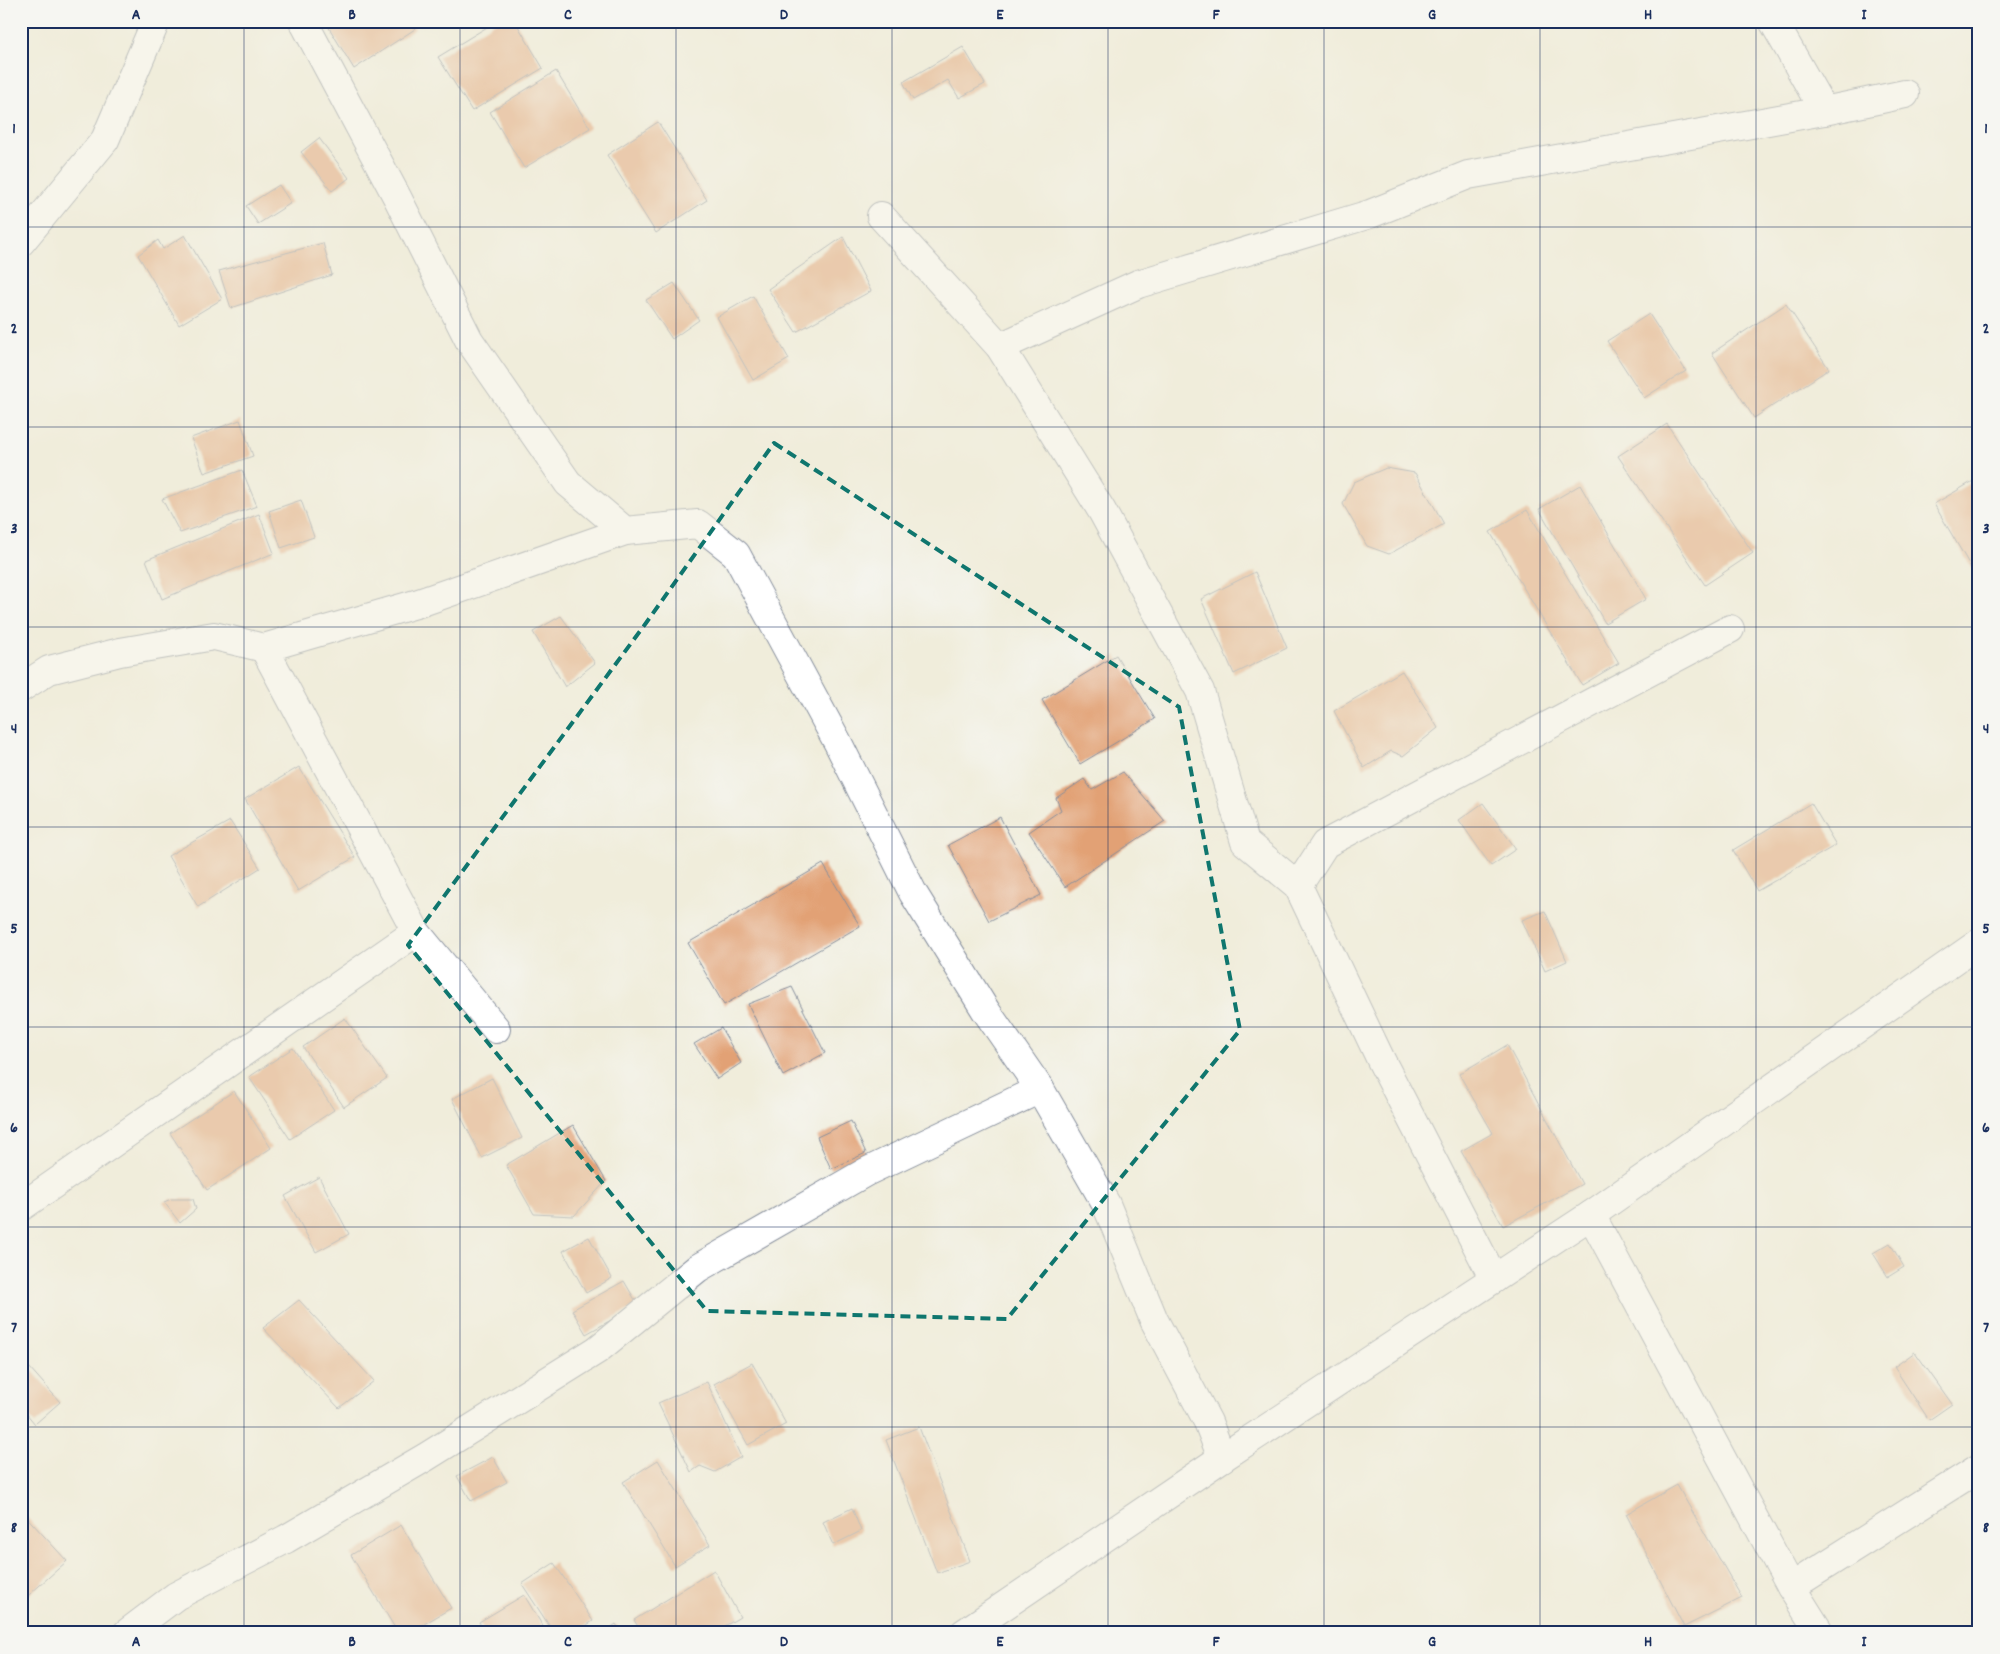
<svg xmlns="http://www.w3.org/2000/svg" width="2000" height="1654" font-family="Dekko,sans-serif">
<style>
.building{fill:#e2a175}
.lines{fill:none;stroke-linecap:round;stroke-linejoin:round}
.minor-casing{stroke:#868e9c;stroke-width:30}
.minor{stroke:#fff;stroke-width:28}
.marked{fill:none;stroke:#0f766e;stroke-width:4;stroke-dasharray:10 6;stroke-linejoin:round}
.grid{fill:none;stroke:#1b2f5e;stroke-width:1;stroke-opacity:0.55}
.neatline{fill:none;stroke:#1b2f5e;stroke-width:2}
.grid-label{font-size:16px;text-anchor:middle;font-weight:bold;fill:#1b2f5e}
</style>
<rect width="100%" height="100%" fill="#f6f6f2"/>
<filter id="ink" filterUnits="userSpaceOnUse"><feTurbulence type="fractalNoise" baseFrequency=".02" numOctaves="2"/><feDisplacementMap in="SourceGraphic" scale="10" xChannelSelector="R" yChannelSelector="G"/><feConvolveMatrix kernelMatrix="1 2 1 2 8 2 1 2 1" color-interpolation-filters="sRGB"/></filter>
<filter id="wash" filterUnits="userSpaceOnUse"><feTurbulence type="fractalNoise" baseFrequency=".0096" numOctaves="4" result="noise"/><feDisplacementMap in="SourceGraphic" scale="20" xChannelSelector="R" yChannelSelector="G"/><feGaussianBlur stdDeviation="1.12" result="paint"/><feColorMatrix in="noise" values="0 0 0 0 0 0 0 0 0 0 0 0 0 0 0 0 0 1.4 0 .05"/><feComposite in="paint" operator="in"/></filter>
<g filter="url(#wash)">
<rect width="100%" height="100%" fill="#f0eddb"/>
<g id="blocks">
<g class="building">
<path d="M 325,21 L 410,21 L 415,29 L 354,69 Z"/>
<path d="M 497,21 L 515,21 L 543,68 L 472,111 L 438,57 Z"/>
<path d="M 963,47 L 985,84 L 959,98 L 948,80 L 913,100 L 903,82 Z"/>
<path d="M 556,71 L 590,128 L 524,168 L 490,112 Z"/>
<path d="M 658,122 L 707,200 L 656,233 L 607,155 Z"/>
<path d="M 319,138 L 349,178 L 332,191 L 301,152 Z"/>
<path d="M 279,185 L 291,203 L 258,224 L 246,206 Z"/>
<path d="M 185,235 L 222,299 L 179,325 L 138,255 L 158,240 L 163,249 Z"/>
<path d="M 843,237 L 871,291 L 796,332 L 768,289 Z"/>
<path d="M 323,243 L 332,275 L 231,308 L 219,271 Z"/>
<path d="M 674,283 L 699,320 L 672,339 L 646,300 Z"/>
<path d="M 753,296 L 789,359 L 753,380 L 717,317 Z"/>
<path d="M 1786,304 L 1829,369 L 1754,418 L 1712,353 Z"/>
<path d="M 1649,314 L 1686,371 L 1644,398 L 1607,341 Z"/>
<path d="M 240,420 L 253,456 L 204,473 L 191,438 Z"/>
<path d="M 1667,424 L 1753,553 L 1705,585 L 1618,456 Z"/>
<path d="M 1386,468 L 1415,473 L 1444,524 L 1389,554 L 1367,546 L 1343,504 L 1354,482 Z"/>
<path d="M 242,470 L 257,506 L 180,533 L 162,499 Z"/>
<path d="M 1975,480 L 1979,486 L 1979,581 L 1934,504 Z"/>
<path d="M 1580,485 L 1646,599 L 1605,623 L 1539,509 Z"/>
<path d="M 301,500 L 314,537 L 281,548 L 269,511 Z"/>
<path d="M 1527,510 L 1619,663 L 1582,685 L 1490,532 Z"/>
<path d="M 259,514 L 274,553 L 162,599 L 146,560 Z"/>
<path d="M 1255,572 L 1287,648 L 1234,674 L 1201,599 Z"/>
<path d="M 561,616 L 595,663 L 565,687 L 533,632 Z"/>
<path d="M 1116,655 L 1155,719 L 1080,764 L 1042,700 Z"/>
<path d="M 1402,671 L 1438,728 L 1403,756 L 1391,751 L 1364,768 L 1334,711 Z"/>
<path d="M 299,767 L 355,857 L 298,891 L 245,799 Z"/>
<path d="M 1123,772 L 1165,821 L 1065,887 L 1029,832 L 1061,810 L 1056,798 L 1084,779 L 1092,790 Z"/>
<path d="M 1483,803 L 1516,849 L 1491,866 L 1459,820 Z"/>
<path d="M 1811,803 L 1836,845 L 1757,891 L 1733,850 Z"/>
<path d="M 1000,817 L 1041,895 L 989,921 L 948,845 Z"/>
<path d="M 230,821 L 260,868 L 198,907 L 168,856 Z"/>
<path d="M 823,864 L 860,926 L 724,1005 L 688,943 Z"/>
<path d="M 1545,911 L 1567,961 L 1545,971 L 1522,920 Z"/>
<path d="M 792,987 L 825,1053 L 783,1076 L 748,1004 Z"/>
<path d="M 345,1018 L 387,1078 L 344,1107 L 303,1047 Z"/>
<path d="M 721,1028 L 741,1063 L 717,1079 L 694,1044 Z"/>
<path d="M 1507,1045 L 1582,1184 L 1503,1226 L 1461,1151 L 1493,1133 L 1459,1074 Z"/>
<path d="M 293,1048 L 334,1110 L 290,1139 L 249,1077 Z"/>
<path d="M 492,1078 L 522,1138 L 482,1158 L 452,1099 Z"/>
<path d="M 234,1091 L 271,1148 L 207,1190 L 170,1133 Z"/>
<path d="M 851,1121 L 866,1153 L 831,1169 L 817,1137 Z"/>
<path d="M 573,1125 L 606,1181 L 574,1216 L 534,1214 L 506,1165 Z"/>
<path d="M 319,1177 L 349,1234 L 316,1252 L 285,1196 Z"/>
<path d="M 171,1199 L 193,1199 L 196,1209 L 180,1223 L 164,1202 Z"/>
<path d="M 589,1237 L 612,1278 L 586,1293 L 563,1251 Z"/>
<path d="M 1890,1243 L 1904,1267 L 1888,1277 L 1873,1253 Z"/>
<path d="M 624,1281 L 638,1305 L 586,1334 L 572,1310 Z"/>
<path d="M 299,1300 L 374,1381 L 339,1408 L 263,1328 Z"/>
<path d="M 1915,1352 L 1952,1404 L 1929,1420 L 1894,1367 Z"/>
<path d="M 21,1358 L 60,1402 L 35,1424 L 21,1407 Z"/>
<path d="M 752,1363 L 786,1424 L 748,1445 L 714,1384 Z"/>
<path d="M 707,1382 L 741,1457 L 715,1472 L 700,1466 L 691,1472 L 658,1403 Z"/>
<path d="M 919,1427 L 970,1561 L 937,1573 L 886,1440 Z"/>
<path d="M 493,1457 L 507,1482 L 471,1501 L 457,1476 Z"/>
<path d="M 658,1460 L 710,1545 L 675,1566 L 623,1482 Z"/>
<path d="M 1677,1485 L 1742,1598 L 1684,1627 L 1626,1514 Z"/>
<path d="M 852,1508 L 861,1531 L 833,1545 L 823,1522 Z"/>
<path d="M 21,1511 L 67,1561 L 21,1602 Z"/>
<path d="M 401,1525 L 451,1608 L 409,1633 L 398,1633 L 351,1555 Z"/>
<path d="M 554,1563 L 593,1621 L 575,1633 L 554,1633 L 522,1584 Z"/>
<path d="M 714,1570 L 740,1617 L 713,1633 L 642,1633 L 634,1620 Z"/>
<path d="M 524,1595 L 547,1633 L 485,1633 L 479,1622 Z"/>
<path d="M 616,1624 L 622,1633 L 603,1633 Z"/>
</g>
</g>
</g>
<g filter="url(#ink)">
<use href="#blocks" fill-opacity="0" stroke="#868e9c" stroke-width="1"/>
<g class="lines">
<g class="minor-casing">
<g id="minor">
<path d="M 303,21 L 397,197 L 469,340 L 568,483 L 625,531 L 698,524 L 736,554 L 837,741 L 913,893 L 986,1011 L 1040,1089 L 1106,1204 L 1154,1320 L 1208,1422 L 1222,1458"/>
<path d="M 1773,21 L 1824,111"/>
<path d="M 881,216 L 1000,347 L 1102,511 L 1200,691 L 1245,842 L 1298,886 L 1381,1060 L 1494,1279"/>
<path d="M 21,242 L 105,140 L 156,21"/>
<path d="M 1000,347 L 1138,284 L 1370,214 L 1468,175 L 1824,111 L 1905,94"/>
<path d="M 264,648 L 416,932 L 496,1029"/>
<path d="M 21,688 L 49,670 L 120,652 L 214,636 L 264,648 L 419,603 L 625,531"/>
<path d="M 1298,886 L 1325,844 L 1730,629"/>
<path d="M 21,1207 L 416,932"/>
<path d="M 1591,1215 L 1791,1587 L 1820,1633"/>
<path d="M 1791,1587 L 1979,1468"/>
<path d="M 127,1633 L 176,1596 L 286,1539 L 426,1457 L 597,1350 L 698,1268 L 866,1172 L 1040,1089"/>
<path d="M 964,1633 L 1222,1458 L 1591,1215 L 1979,943"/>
</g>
</g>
<use href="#minor" class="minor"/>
</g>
</g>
<path d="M0 0H2000V1654H0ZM 774,443 L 1179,707 L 1240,1030 L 1007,1319 L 707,1311 L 408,945 L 646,623 Z" fill="#f0eddb" fill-opacity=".55" fill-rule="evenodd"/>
<path class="marked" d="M 774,443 L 1179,707 L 1240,1030 L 1007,1319 L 707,1311 L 408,945 L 646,623 Z"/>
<path class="grid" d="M 244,21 L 244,1633M 460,21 L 460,1633M 676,21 L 676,1633M 892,21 L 892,1633M 1108,21 L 1108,1633M 1324,21 L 1324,1633M 1540,21 L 1540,1633M 1756,21 L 1756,1633M 21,227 L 1979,227M 21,427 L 1979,427M 21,627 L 1979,627M 21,827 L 1979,827M 21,1027 L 1979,1027M 21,1227 L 1979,1227M 21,1427 L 1979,1427"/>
<rect width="2000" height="1654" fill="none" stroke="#f6f6f2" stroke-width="55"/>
<rect x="28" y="28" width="1944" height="1598" class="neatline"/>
<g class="grid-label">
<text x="136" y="19">A</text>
<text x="352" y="19">B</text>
<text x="568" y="19">C</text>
<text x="784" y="19">D</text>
<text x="1000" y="19">E</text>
<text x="1216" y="19">F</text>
<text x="1432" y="19">G</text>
<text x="1648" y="19">H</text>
<text x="1864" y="19">I</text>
<text x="14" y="133">1</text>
<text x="1986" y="133">1</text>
<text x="14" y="333">2</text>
<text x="1986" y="333">2</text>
<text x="14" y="533">3</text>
<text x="1986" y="533">3</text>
<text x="14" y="733">4</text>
<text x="1986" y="733">4</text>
<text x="14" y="933">5</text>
<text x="1986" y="933">5</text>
<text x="14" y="1132">6</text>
<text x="1986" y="1132">6</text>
<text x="14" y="1332">7</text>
<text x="1986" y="1332">7</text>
<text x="14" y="1532">8</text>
<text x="1986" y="1532">8</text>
<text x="136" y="1646">A</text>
<text x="352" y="1646">B</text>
<text x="568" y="1646">C</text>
<text x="784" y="1646">D</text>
<text x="1000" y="1646">E</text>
<text x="1216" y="1646">F</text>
<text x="1432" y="1646">G</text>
<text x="1648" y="1646">H</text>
<text x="1864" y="1646">I</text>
</g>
</svg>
